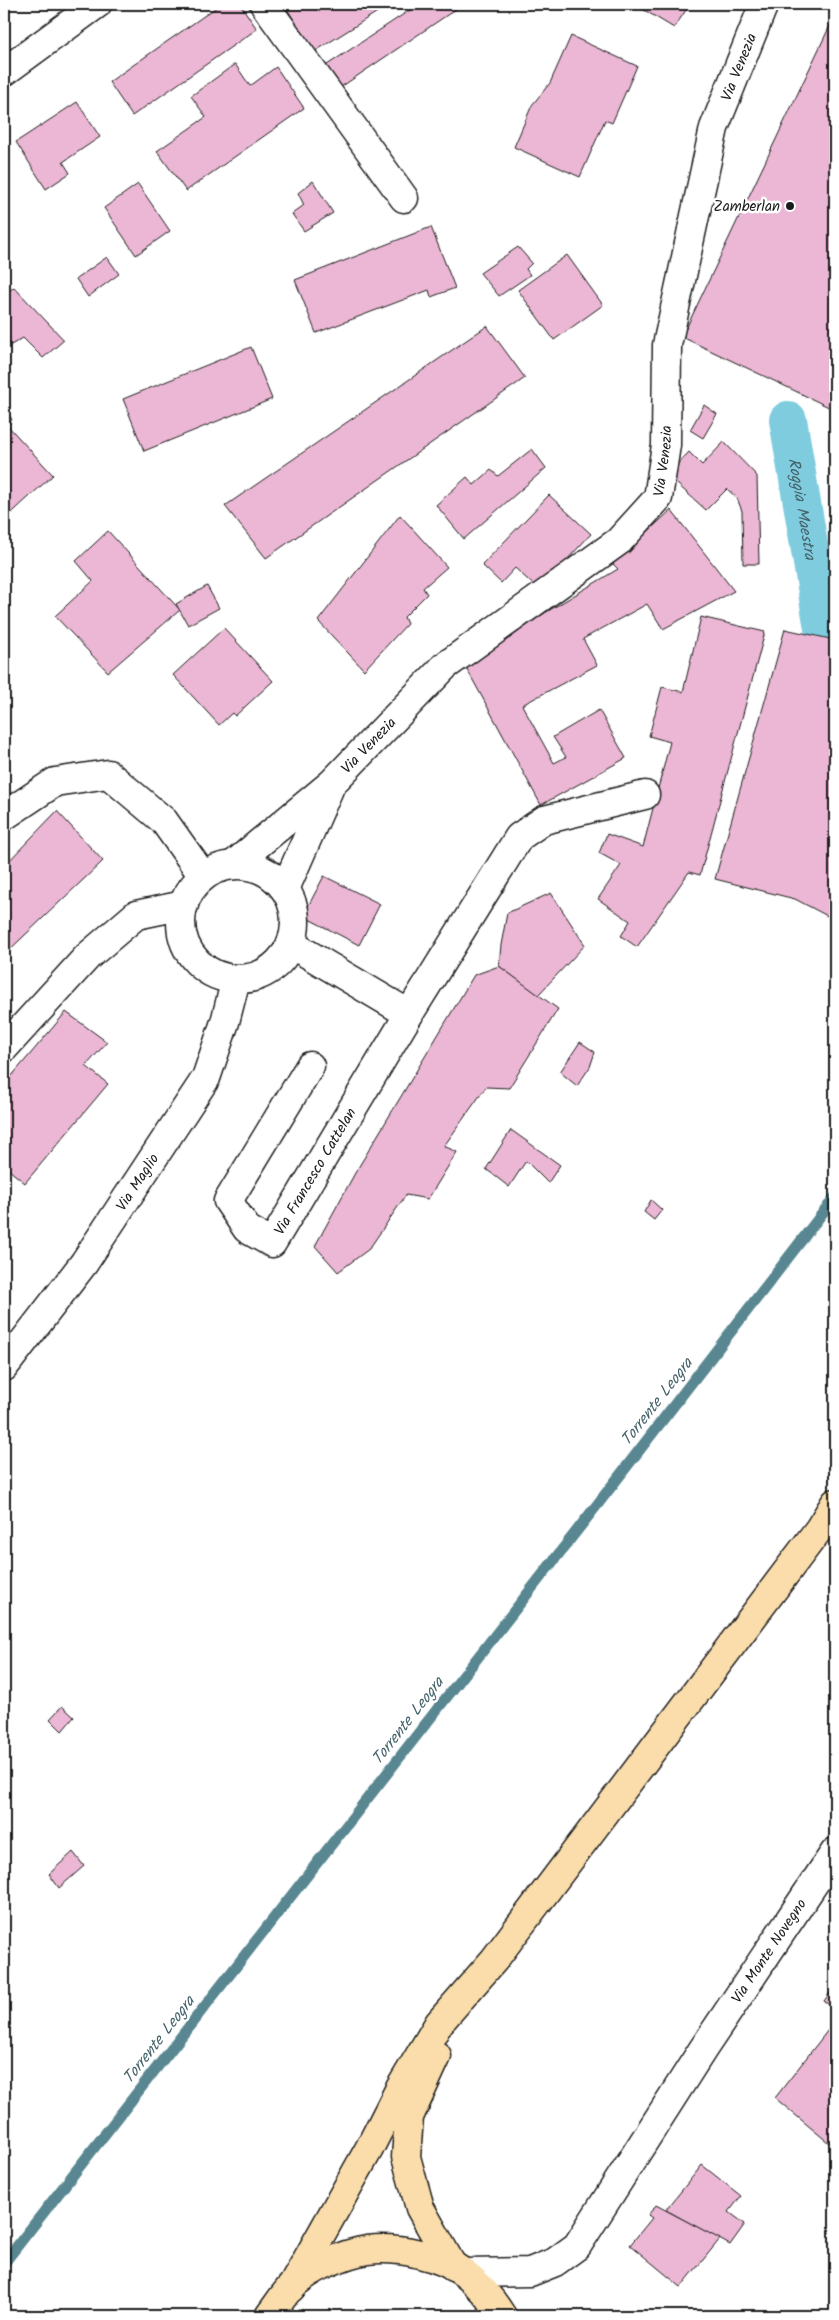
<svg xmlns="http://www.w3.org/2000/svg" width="839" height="2320" font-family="Kalam,sans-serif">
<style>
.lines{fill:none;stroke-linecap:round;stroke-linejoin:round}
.stream{stroke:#588691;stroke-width:11}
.canal{stroke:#80ccdf;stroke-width:38}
.building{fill:#ebb7d4;stroke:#1c1c1c}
.minor-casing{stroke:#1c1c1c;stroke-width:31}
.major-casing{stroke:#1c1c1c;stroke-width:31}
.minor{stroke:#fff;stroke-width:28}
.major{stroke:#faddab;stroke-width:28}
.poi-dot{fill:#1c1c1c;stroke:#fff;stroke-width:2}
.labels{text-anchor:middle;stroke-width:5;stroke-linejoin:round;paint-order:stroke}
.street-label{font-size:15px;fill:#1c1c1c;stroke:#fff}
.poi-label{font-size:15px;fill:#1c1c1c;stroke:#fff;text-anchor:end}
.water-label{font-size:16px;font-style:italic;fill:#44626a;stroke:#fff}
</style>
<rect width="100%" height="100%" fill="#fff"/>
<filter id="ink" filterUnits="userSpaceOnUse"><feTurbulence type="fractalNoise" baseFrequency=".02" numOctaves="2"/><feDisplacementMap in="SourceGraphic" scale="10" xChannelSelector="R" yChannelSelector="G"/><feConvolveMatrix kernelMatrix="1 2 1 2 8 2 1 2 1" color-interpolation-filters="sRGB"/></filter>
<g filter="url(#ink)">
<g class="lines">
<path class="stream" d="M 4,2263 L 597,1505 L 835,1197"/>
<path class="canal" id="s1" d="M 788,420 L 823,628"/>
</g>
<g class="building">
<path d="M 221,4 L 240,4 L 257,29 L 132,116 L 109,82 Z"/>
<path d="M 284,4 L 390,4 L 314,52 Z"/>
<path d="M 419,4 L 457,4 L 459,7 L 338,89 L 324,67 Z"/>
<path d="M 634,4 L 690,4 L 674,28 Z"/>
<path d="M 835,15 L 835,410 L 682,337 Z"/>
<path d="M 571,36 L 637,66 L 612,123 L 605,120 L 580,177 L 514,147 L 532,105 L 550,83 Z"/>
<path d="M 235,64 L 250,86 L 276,67 L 304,108 L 186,191 L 157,151 L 206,117 L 191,96 Z"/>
<path d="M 77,102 L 100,137 L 63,162 L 70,173 L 46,189 L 16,142 Z"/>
<path d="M 313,181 L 333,213 L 304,231 L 292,214 L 304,205 L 298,193 Z"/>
<path d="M 138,184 L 170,231 L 136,255 L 104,208 Z"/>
<path d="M 431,227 L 455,288 L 431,297 L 429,290 L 316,333 L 295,280 Z"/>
<path d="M 518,247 L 532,263 L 526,269 L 530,275 L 499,296 L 480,273 Z"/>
<path d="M 567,255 L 603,305 L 554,340 L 518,290 Z"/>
<path d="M 107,257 L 119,274 L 88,297 L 76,279 Z"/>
<path d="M 4,285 L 9,291 L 14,287 L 64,340 L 43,358 L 23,338 L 11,345 L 4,338 Z"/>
<path d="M 487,326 L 525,378 L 266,558 L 225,506 Z"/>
<path d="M 251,347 L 272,399 L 144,451 L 123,399 Z"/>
<path d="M 704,405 L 717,414 L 703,438 L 690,430 Z"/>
<path d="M 4,410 L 12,419 L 8,426 L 53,475 L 4,520 Z"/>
<path d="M 724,442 L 757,476 L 759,564 L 743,564 L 742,511 L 737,498 L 727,489 L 706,510 L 667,475 L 689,452 L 702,465 Z"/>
<path d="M 532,449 L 546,468 L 464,539 L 436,505 L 467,477 L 474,485 L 491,470 L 498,476 Z"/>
<path d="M 549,495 L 591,534 L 539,590 L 515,568 L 501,583 L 482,565 Z"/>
<path d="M 671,510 L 734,591 L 663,629 L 647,604 L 583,639 L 597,665 L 522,705 L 554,763 L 566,757 L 553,737 L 599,710 L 626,758 L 541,805 L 463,662 L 618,569 L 613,564 Z"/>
<path d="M 400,515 L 447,567 L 423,588 L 427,594 L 404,617 L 407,624 L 364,670 L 318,621 Z"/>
<path d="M 108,531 L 180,610 L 108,672 L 55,616 L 93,581 L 76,561 Z"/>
<path d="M 207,586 L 219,608 L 188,625 L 176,604 Z"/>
<path d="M 701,617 L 765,632 L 700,875 L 689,872 L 637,947 L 621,936 L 630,921 L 598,899 L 621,865 L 599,853 L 607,834 L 643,847 L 670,742 L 649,736 L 662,687 L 683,692 Z"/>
<path d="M 224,628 L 273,681 L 235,716 L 232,713 L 219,725 L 173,675 Z"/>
<path d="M 785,629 L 835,640 L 835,920 L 795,899 L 715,879 Z"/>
<path d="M 57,811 L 103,861 L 4,955 L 4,866 Z"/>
<path d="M 324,876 L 380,904 L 359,945 L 303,916 Z"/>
<path d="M 551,893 L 585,945 L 538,995 L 499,966 L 501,945 L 507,913 Z"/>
<path d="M 499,966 L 558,1009 L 509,1088 L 486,1087 L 444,1146 L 457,1152 L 428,1199 L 406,1195 L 369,1249 L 338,1272 L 315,1246 L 355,1173 L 474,975 Z"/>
<path d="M 66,1012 L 107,1042 L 86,1066 L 108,1084 L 25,1183 L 4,1166 L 4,1085 Z"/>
<path d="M 580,1042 L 595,1052 L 590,1067 L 577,1086 L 560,1072 Z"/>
<path d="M 511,1130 L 560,1165 L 548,1183 L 526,1161 L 509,1187 L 486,1169 Z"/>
<path d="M 651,1200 L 662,1210 L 654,1220 L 644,1212 Z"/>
<path d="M 62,1706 L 74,1717 L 62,1731 L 50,1719 Z"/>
<path d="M 73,1852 L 84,1866 L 59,1888 L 49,1874 Z"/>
<path d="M 835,1986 L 835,2009 L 824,2001 Z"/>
<path d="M 835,2021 L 835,2148 L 775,2098 Z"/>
<path d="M 702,2165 L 741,2196 L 729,2212 L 745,2224 L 730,2245 L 666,2210 Z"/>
<path d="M 656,2205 L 720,2239 L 681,2287 L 630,2245 L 652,2218 L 648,2215 Z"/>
</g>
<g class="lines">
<g class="minor-casing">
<g id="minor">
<path d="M 264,4 L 404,198"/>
<path d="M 4,72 L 97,4"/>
<path d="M 4,816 L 55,782 L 108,774 L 164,821 L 203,876"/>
<path id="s2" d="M 233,865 L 332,783 L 445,666 L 619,541 L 658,498 L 666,445 L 667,345 L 714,128 L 764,4"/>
<circle cx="238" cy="922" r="57"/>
<path d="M 285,889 L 329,789"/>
<path d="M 291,944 L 409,1014 L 519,837 L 544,820 L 645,795"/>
<path d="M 4,1048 L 88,956 L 136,915 L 184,905"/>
<path id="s3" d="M 310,1066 L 228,1201 L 247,1229 L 272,1243 L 409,1014"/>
<path id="s4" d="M 4,1367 L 84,1263 L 206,1078 L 225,1022 L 236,979"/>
<path id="s5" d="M 464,2273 L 530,2272 L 555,2262 L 577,2246 L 703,2049 L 835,1852"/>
</g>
</g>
<g class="major-casing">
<g id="major">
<path d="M 437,2056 L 409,2117 L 406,2157 L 420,2208 L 453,2267"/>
<path d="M 291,2288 L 369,2149 L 399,2090 L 439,2023 L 494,1960 L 819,1529 L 835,1503"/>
<path d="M 269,2316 C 276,2307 282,2297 290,2288 C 307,2270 344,2253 368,2250 C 397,2246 441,2256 464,2273 C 480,2285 492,2300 502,2316"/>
</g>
</g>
<use href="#minor" class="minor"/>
<use href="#major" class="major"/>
</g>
</g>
<circle class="poi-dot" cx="790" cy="206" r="5"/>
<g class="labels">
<g class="street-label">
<text dy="5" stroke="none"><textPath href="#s2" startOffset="1005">Via Venezia</textPath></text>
<text dy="5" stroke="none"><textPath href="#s2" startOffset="601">Via Venezia</textPath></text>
<text dy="5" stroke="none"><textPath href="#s2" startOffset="181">Via Venezia</textPath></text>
<text dy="5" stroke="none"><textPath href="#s3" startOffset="304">Via Francesco Cattelan</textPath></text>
<text dy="5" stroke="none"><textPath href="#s4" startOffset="228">Via Maglio</textPath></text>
<text dy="5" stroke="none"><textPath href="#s5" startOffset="472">Via Monte Novegno</textPath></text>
</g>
<g class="poi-label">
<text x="780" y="211">Zamberlan</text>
</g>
<g class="water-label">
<text dy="6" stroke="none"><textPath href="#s1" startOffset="90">Roggia Maestra</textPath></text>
<text transform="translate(656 1401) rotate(-52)" y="6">Torrente Leogra</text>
<text transform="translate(407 1720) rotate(-52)" y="6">Torrente Leogra</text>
<text transform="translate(158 2039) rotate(-52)" y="6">Torrente Leogra</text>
</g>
</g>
<rect width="839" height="2320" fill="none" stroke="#fff" stroke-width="20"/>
<rect x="10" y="10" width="819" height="2300" fill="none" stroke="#1c1c1c" stroke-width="2" filter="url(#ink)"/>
</svg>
